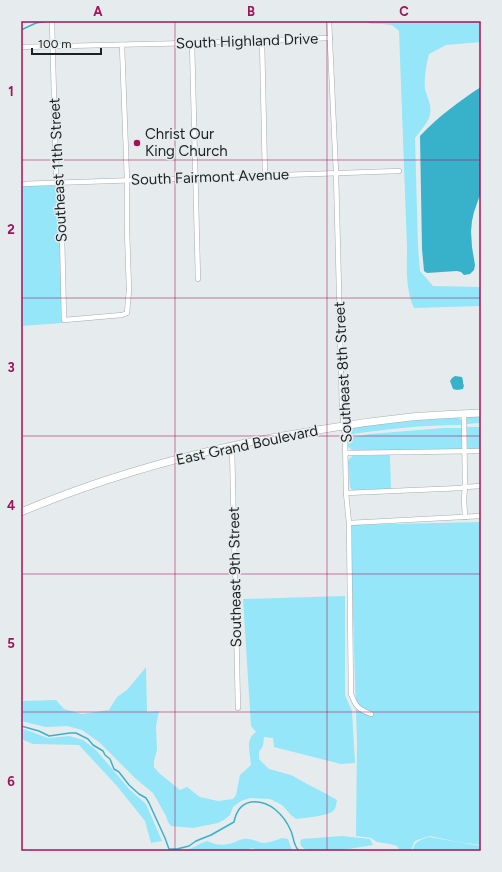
<svg xmlns="http://www.w3.org/2000/svg" width="502" height="872" font-family="Figtree,sans-serif">
<style>
.green{fill:#95e6f8}
.water{fill:#38b2cb}
.lines{fill:none;stroke-linecap:round;stroke-linejoin:round}
.stream{stroke:#38b2cb;stroke-width:1.5}
.street-casing{stroke:#a6acad;stroke-width:5.5}
.secondary-casing{stroke:#a6acad;stroke-width:8}
.street{stroke:#fff;stroke-width:4.5}
.secondary{stroke:#fff;stroke-width:7}
.grid{fill:none;stroke:#a2135a;stroke-width:1;stroke-opacity:0.55}
.poi-dot{fill:#a2135a;stroke:#e6eced;stroke-width:1.5}
.labels{text-anchor:middle;stroke-width:3;stroke-linejoin:round;paint-order:stroke}
.street-label{font-size:15px;fill:#1e2021;stroke:#e6eced}
.poi-label{font-size:15px;fill:#1e2021;stroke:#e6eced;text-anchor:start}
.neatline{fill:none;stroke:#a2135a;stroke-width:1.5}
.grid-label{font-size:13px;text-anchor:middle;font-weight:bold;fill:#a2135a}
</style>
<rect width="100%" height="100%" fill="#e6eced"/>
<g class="green">
<path d="M 364,21 L 481,21 L 481,42 L 446,45 L 429,54 C 426,66 424,77 425,89 C 427,97 432,105 430,114 C 430,120 419,133 415,138 L 418,247 L 420,271 L 433,286 L 481,287 L 481,306 L 414,308 C 405,287 407,269 407,247 L 399,31 C 397,29 394,26 391,25 C 382,23 372,26 364,21 Z"/>
<path d="M 21,186 L 55,186 L 58,187 L 60,192 L 63,323 L 21,326 Z"/>
<path d="M 481,415 L 481,423 L 466,424 L 466,420 L 468,417 Z"/>
<path d="M 459,417 L 462,422 L 462,425 C 424,425 385,429 347,435 C 347,431 347,429 351,428 C 387,423 423,419 459,417 Z"/>
<path d="M 466,427 L 481,427 L 481,449 L 469,449 L 467,447 Z"/>
<path d="M 444,428 L 463,428 L 462,446 L 461,449 L 354,451 L 348,447 L 348,438 L 370,434 Z"/>
<path d="M 390,455 L 391,489 L 352,490 L 350,487 L 348,461 L 350,458 L 353,456 Z"/>
<path d="M 481,522 L 481,845 L 458,842 L 430,836 L 417,840 L 414,842 L 411,851 L 400,851 L 397,846 L 390,844 L 377,842 L 371,838 L 356,836 L 357,741 L 350,525 Z"/>
<path d="M 345,596 L 345,695 L 352,711 L 355,763 L 341,764 L 274,747 L 273,738 L 264,737 L 263,746 L 259,752 L 259,759 L 269,769 L 291,775 L 309,785 L 323,792 L 337,800 C 336,804 336,809 333,811 C 328,816 304,818 296,819 L 290,814 L 282,805 L 270,799 L 250,798 L 241,801 L 233,807 L 230,815 L 224,820 L 218,823 L 193,828 L 171,826 L 168,822 L 166,816 L 153,793 L 136,779 L 99,742 L 82,730 L 67,726 L 46,727 L 21,721 L 21,701 L 56,700 L 64,709 L 82,714 L 109,710 L 117,697 L 128,689 L 146,667 L 147,712 L 159,711 L 156,726 L 157,750 L 154,761 L 154,767 L 159,773 L 180,790 L 187,787 L 200,797 L 218,801 L 233,799 L 236,795 L 240,775 L 251,765 C 250,752 245,739 256,732 L 251,726 L 243,599 Z"/>
<path d="M 21,728 L 48,738 L 69,736 L 83,740 L 96,750 L 130,790 L 146,804 L 162,841 L 151,843 L 145,821 L 117,786 L 79,745 L 33,744 L 21,739 Z"/>
<path d="M 342,836 L 370,839 L 373,845 L 355,848 L 340,850 L 337,851 L 307,851 L 301,846 L 300,842 L 302,839 Z"/>
<path d="M 429,837 L 481,846 L 481,851 L 413,851 C 413,841 421,840 429,837 Z"/>
<path d="M 282,838 L 288,839 L 292,850 L 293,851 L 259,851 L 252,848 L 247,851 L 183,851 C 192,849 198,844 207,841 C 215,845 223,846 232,843 C 236,842 240,839 244,839 C 251,838 257,842 263,843 C 269,843 276,840 282,838 Z"/>
</g>
<g class="water">
<path d="M 481,87 L 481,192 L 474,212 L 472,221 L 471,231 L 472,247 L 475,265 L 474,270 L 470,274 L 464,275 L 461,272 L 457,271 L 427,273 L 424,271 L 422,249 L 420,136 C 438,117 459,101 481,87 Z"/>
<path d="M 455,376 L 462,377 L 463,381 L 463,384 L 464,385 L 463,389 L 457,390 L 453,389 L 450,381 L 452,378 Z"/>
</g>
<g class="lines">
<g class="stream">
<path d="M 21,30 L 36,23 L 47,21"/>
<path d="M 21,726 L 39,731 L 49,736 L 70,733 L 76,733 L 88,739 L 93,745 L 103,751 L 105,755 L 110,759 L 114,769 L 119,772 L 129,785 L 139,794 L 146,798 L 149,803 L 165,838 L 169,849 L 177,849 L 189,846 L 196,841 L 211,835 L 234,822 C 236,812 240,804 251,802 C 270,800 284,815 291,831 C 294,838 293,845 299,851"/>
<path d="M 369,851 L 375,851"/>
</g>
<g class="street-casing">
<g id="street">
<path d="M 52,21 L 56,175 L 61,191 L 64,320 L 122,315 L 127,313 L 129,290 L 127,230 L 127,180 L 122,45"/>
<path d="M 329,21 L 336,173 L 342,409 L 345,435 L 346,493 L 349,523 L 351,694 C 356,707 358,709 371,714"/>
<path d="M 262,40 L 265,176"/>
<path d="M 192,43 L 198,279"/>
<path d="M 21,47 L 192,43 L 330,38"/>
<path d="M 21,184 L 399,171"/>
<path d="M 464,414 L 465,487 L 464,499 L 465,517"/>
<path d="M 232,446 L 238,708"/>
<path d="M 346,453 L 481,451"/>
<path d="M 346,493 L 462,488 L 465,487 L 481,486"/>
<path d="M 349,523 L 481,516"/>
</g>
</g>
<g class="secondary-casing">
<path id="secondary" d="M 21,512 C 92,482 166,460 241,444 C 268,438 296,434 324,429 C 353,424 382,420 411,417 C 435,415 458,414 481,413"/>
</g>
<use href="#street" class="street"/>
<use href="#secondary" class="secondary"/>
</g>
<path class="grid" d="M 175,21 L 175,851M 327,21 L 327,851M 21,160 L 481,160M 21,298 L 481,298M 21,436 L 481,436M 21,574 L 481,574M 21,712 L 481,712"/>
<circle class="poi-dot" cx="137" cy="143" r="4"/>
<g class="labels">
<g class="street-label">
<text transform="translate(247 41) rotate(-2)" y="5">South Highland Drive</text>
<text transform="translate(58 170) rotate(-93)" y="5">Southeast 11th Street</text>
<text transform="translate(210 177) rotate(-2)" y="5">South Fairmont Avenue</text>
<text transform="translate(343 372) rotate(-93)" y="5">Southeast 8th Street</text>
<text transform="translate(247 445) rotate(-12)" y="5">East Grand Boulevard</text>
<text transform="translate(235 577) rotate(-91)" y="5">Southeast 9th Street</text>
</g>
<g class="poi-label">
<text x="145" y="139">Christ Our<tspan x="145" dy="17">King Church</tspan></text>
</g>
</g>
<rect width="502" height="872" fill="none" stroke="#e6eced" stroke-width="44"/>
<path d="M32 48v6h69v-6" fill="none" stroke="#1e2021" stroke-width="2"/>
<text x="38" y="48" font-size="12" fill="#1e2021" stroke="#e6eced" stroke-width="3" paint-order="stroke">100 m</text>
<rect x="22" y="22" width="458" height="828" class="neatline"/>
<g class="grid-label">
<text x="98" y="16">A</text>
<text x="251" y="16">B</text>
<text x="404" y="16">C</text>
<text x="11" y="96">1</text>
<text x="11" y="234">2</text>
<text x="11" y="372">3</text>
<text x="11" y="510">4</text>
<text x="11" y="648">5</text>
<text x="11" y="786">6</text>
</g>
</svg>
